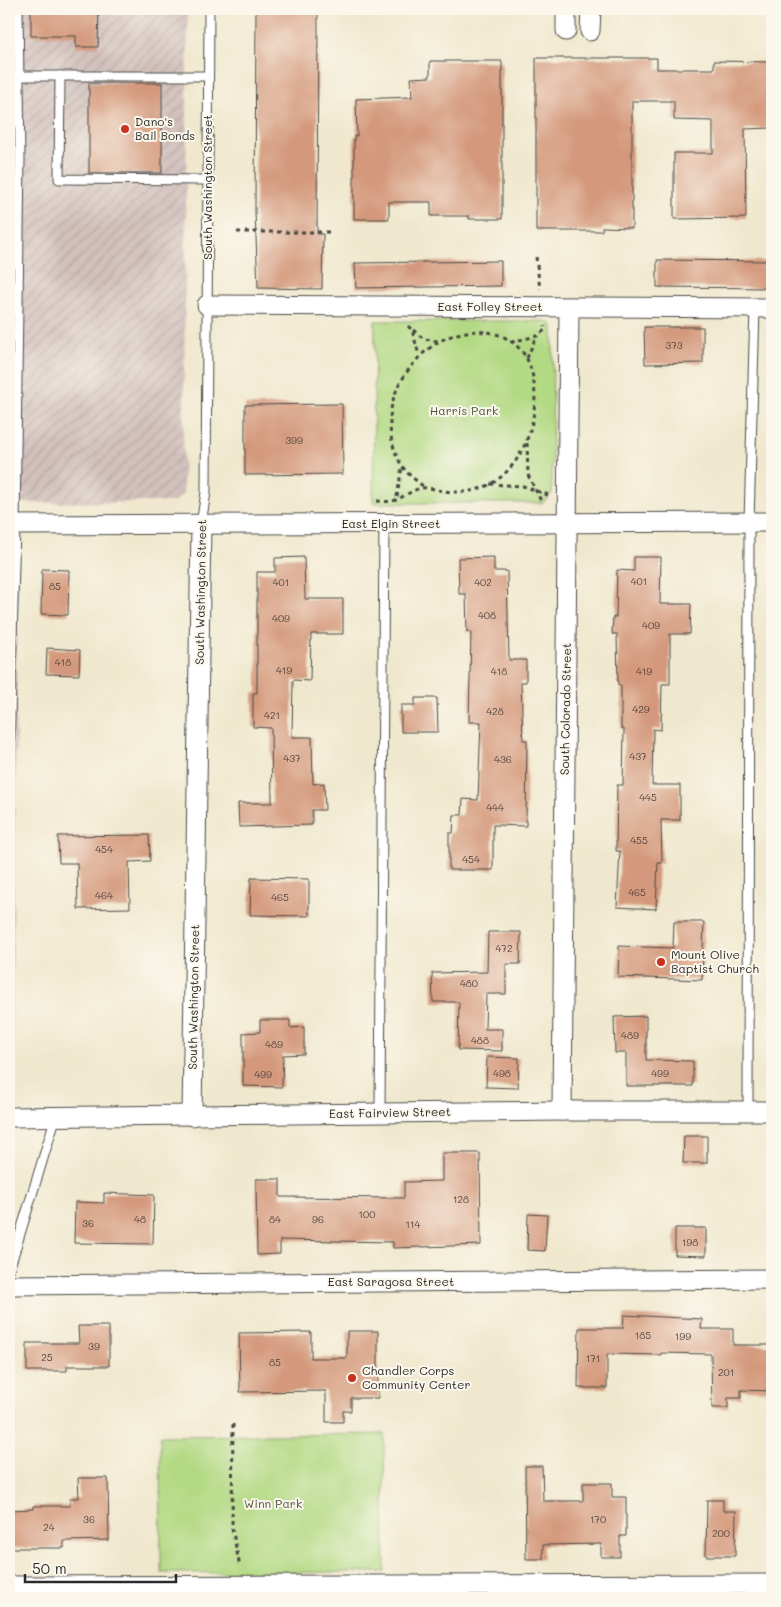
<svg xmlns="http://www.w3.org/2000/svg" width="781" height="1607" font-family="Mali,sans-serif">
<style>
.industrial{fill:url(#industrial-furrows)}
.park{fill:#b2d983;stroke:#6e8257}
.building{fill:#d4997b}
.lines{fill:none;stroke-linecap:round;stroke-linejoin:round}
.service-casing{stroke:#494743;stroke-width:11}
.minor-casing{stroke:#494743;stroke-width:21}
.path{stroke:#494743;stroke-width:3;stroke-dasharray:4 4;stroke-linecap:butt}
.service{stroke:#fff;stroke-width:9}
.minor{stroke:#fff;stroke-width:19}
.poi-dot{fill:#c8321e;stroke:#fbf7ec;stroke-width:2}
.labels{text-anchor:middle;stroke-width:4;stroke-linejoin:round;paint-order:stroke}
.number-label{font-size:10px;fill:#55463f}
.poi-label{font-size:12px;fill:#2b2b2b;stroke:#fbf7ec;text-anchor:start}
.street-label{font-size:12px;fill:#2b2b2b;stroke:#fbf7ec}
.park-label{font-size:12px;fill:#4d5641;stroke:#fbf7ec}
</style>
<defs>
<pattern id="industrial-furrows" width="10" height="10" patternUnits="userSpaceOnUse" patternTransform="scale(1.25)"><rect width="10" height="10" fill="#d1c0bc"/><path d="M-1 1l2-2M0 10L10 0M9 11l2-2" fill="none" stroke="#b4a5a2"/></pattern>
</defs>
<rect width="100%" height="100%" fill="#fbf7ec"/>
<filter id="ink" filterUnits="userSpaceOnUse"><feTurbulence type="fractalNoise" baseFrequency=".02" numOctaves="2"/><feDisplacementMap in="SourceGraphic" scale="10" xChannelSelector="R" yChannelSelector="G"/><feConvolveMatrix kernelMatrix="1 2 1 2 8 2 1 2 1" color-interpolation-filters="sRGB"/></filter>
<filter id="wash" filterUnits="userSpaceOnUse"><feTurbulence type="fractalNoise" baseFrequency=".0096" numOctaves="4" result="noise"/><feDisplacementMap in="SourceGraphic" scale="20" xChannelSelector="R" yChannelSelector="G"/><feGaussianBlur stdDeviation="1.12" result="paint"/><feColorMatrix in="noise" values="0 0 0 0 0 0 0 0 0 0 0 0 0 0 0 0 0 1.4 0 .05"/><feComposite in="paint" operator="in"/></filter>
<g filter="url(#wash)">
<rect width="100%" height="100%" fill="#f0e8ce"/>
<path class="industrial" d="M 9,9 L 188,9 L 183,493 L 174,502 L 165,502 L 19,503 L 11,1099 L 9,1099 Z"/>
<g class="park">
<path d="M 375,321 L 545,321 L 553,325 L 552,493 L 543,503 L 373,503 Z"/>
<path d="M 384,1434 L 385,1572 L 161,1573 L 160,1436 Z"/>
</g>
<g id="blocks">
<g class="building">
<path d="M 31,9 L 99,9 L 98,47 L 76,47 L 76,36 L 31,36 Z"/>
<path d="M 256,9 L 318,9 L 317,234 L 323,234 L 322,289 L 258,288 L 255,211 Z"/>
<path d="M 536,58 L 657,58 L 657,69 L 714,69 L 714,61 L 772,62 L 772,128 L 745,129 L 746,218 L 674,219 L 674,153 L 713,153 L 713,121 L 674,120 L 674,101 L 632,101 L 632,228 L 602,227 L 602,231 L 536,231 Z"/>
<path d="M 430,61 L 502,61 L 502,219 L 469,219 L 469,216 L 431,216 L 431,202 L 389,202 L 389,219 L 354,219 L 354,136 L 357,136 L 356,99 L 412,97 L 411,78 L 430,77 Z"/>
<rect x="89" y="83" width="73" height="90"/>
<path d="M 657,260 L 772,261 L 772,288 L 657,287 Z"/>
<path d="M 501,261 L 501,286 L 356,288 L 355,263 Z"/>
<path d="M 644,327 L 703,327 L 703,363 L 645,364 Z"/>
<path d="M 342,404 L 343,474 L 245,475 L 245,405 Z"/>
<path d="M 304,557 L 305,599 L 343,599 L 343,634 L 311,634 L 310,681 L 293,680 L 292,737 L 312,737 L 313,784 L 324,783 L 325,810 L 312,810 L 312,825 L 239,827 L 238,803 L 272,803 L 271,728 L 253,727 L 253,693 L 257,693 L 257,572 L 275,572 L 275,558 Z"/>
<path d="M 494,557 L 494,571 L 507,571 L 509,660 L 526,660 L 526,682 L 521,682 L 523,740 L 527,740 L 526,826 L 493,825 L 493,870 L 449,870 L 449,833 L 453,833 L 454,815 L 462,815 L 463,799 L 478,800 L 481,722 L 469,722 L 471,632 L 467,632 L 466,594 L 459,594 L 458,558 Z"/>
<path d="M 634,557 L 661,557 L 660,604 L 691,604 L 690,634 L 670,634 L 670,684 L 662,684 L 661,730 L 653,729 L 652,785 L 680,785 L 680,820 L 661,820 L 662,863 L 658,863 L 656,909 L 617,907 L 620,851 L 616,851 L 617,785 L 623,785 L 624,729 L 621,729 L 621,685 L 618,685 L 617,634 L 612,634 L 613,617 L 616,617 L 617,570 L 634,571 Z"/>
<path d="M 42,569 L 69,570 L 68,615 L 41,614 Z"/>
<path d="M 47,648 L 80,650 L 79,675 L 46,674 Z"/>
<path d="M 415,698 L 437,698 L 438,732 L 401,732 L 401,705 L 415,705 Z"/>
<path d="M 149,835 L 150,861 L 129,862 L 130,908 L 78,909 L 77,863 L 59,863 L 58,836 Z"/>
<path d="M 251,878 L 309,879 L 309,916 L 250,915 Z"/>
<path d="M 674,922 L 704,922 L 702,980 L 618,977 L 619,946 L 673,948 Z"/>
<path d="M 488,932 L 521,932 L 520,964 L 506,964 L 506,994 L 486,994 L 485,1029 L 502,1029 L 502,1051 L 458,1050 L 459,1002 L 433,1002 L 432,973 L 487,972 Z"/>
<path d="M 646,1016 L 646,1060 L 693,1061 L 693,1086 L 626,1086 L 626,1053 L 615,1053 L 614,1017 Z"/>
<path d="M 260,1020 L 290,1020 L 290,1028 L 304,1027 L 304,1054 L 283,1055 L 282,1087 L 243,1086 L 243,1033 L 260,1032 Z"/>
<path d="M 487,1057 L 519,1058 L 518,1088 L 486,1087 Z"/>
<path d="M 684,1136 L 707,1136 L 707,1163 L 683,1163 Z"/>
<path d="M 442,1153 L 480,1153 L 481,1245 L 393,1248 L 393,1242 L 280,1240 L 280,1254 L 257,1255 L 256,1179 L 280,1179 L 280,1197 L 404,1198 L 404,1182 L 442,1181 Z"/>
<path d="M 104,1193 L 154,1195 L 153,1244 L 74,1243 L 75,1202 L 104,1203 Z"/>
<path d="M 528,1214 L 547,1215 L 545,1251 L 527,1250 Z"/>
<path d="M 675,1228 L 706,1228 L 706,1256 L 675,1255 Z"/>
<path d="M 624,1315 L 702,1319 L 701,1329 L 733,1329 L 733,1345 L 772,1345 L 772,1391 L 741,1390 L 741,1398 L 728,1398 L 728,1408 L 712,1408 L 711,1354 L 661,1353 L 661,1355 L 607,1354 L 607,1388 L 578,1388 L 579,1328 L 623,1328 Z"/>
<path d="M 78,1326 L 109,1326 L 109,1366 L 67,1366 L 67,1371 L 27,1371 L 27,1343 L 79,1343 Z"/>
<path d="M 347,1331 L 378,1331 L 378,1398 L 351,1398 L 351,1411 L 343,1411 L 343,1422 L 326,1422 L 326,1391 L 240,1392 L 239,1333 L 311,1332 L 311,1358 L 347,1358 Z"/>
<path d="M 525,1466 L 542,1466 L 543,1501 L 583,1501 L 583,1483 L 612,1483 L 612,1497 L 626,1497 L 626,1536 L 620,1536 L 620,1557 L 601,1557 L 601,1544 L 543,1545 L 543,1559 L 526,1559 Z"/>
<path d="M 78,1478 L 108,1478 L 109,1540 L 64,1541 L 64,1548 L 9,1548 L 9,1510 L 33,1509 L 33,1506 L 70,1506 L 70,1498 L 79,1498 Z"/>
<path d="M 707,1500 L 723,1500 L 723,1511 L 736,1511 L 735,1556 L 706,1556 Z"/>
</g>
</g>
</g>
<g filter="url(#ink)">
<use href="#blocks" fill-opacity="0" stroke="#494743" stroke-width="1"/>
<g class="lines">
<g class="service-casing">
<g id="service">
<path d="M 18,76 L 208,76"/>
<path d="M 60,76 L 59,179 L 208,180"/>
<path d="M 201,524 L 206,492 L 209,9"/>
<path d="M 9,757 L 15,525 L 20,158 L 18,9"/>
<path d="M 748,1111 L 749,522 L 755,308"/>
<path d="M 380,1113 L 384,524"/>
<path d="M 9,1270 L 56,1116"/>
</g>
</g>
<g class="minor-casing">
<g id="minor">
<path d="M 566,9 L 566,31"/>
<path d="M 590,31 L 591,9"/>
<path d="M 207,305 L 772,308"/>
<path d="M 9,525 L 772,522"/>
<path d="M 562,1111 L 569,308"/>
<path d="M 192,1116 L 201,524"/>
<path d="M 9,1117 L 562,1111 L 772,1111"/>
<path d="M 9,1285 L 772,1279"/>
<path d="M 9,1586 L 772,1584"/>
</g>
</g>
<g class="path">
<path d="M 237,232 L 330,232"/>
<path d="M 536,257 L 540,289"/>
<path d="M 408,326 L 412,330 L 419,355"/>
<path d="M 413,330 L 424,339 L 438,341"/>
<path d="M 511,342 L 537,336 L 545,330 L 545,326"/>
<path d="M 527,358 L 536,337"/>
<path d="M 527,443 L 528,475 L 541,501"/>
<path d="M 490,484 L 523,486 L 548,495"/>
<path d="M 397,497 L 402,466"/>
<path d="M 377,501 C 381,501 387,502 392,501 C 401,500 410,490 422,488 C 429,487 437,490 444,491 C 457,493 470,492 482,488 C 528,471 547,401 527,359 C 522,349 509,338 499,335 C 453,320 412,353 395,394 C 386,418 389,449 405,470 C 410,476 418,482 424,487"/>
<path d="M 233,1424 L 232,1528 L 240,1567"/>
</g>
<use href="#service" class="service"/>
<use href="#minor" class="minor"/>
</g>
</g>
<g class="poi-dot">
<circle cx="125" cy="129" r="5"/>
<circle cx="661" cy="962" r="5"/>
<circle cx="352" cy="1378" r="5"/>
</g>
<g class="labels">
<g class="number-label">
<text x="674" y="349">373</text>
<text x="294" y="444">399</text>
<text x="639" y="585">401</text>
<text x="281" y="586">401</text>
<text x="483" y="586">402</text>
<text x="55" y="590">85</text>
<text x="487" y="619">408</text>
<text x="281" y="622">409</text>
<text x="651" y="629">409</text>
<text x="63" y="666">418</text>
<text x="284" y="674">419</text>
<text x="499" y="675">418</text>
<text x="644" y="675">419</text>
<text x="641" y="713">429</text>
<text x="495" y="715">428</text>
<text x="272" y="719">421</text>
<text x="638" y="760">437</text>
<text x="292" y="762">437</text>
<text x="503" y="763">436</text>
<text x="648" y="801">445</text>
<text x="495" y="811">444</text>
<text x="639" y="844">455</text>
<text x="104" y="853">454</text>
<text x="471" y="863">454</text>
<text x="637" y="896">465</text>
<text x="104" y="899">464</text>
<text x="280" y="901">465</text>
<text x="504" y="952">472</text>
<text x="469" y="987">480</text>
<text x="630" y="1039">489</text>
<text x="480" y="1044">488</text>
<text x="274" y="1048">489</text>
<text x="502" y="1077">498</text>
<text x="660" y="1077">499</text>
<text x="263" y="1078">499</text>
<text x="461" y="1203">128</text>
<text x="367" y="1218">100</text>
<text x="140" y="1223">48</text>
<text x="275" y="1223">84</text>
<text x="318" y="1223">96</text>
<text x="88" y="1227">36</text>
<text x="413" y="1228">114</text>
<text x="690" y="1246">198</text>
<text x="643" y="1339">185</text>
<text x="683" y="1340">199</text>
<text x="94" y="1350">39</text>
<text x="47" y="1361">25</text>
<text x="593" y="1362">171</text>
<text x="275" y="1366">85</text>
<text x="726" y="1376">201</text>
<text x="89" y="1523">36</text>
<text x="598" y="1523">170</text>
<text x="49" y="1531">24</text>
<text x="721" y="1537">200</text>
</g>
<g class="poi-label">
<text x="135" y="126">Dano's<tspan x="135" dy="14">Bail Bonds</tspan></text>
<text x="671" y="959">Mount Olive<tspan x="671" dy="14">Baptist Church</tspan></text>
<text x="362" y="1375">Chandler Corps<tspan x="362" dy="14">Community Center</tspan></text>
</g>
<g class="street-label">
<text transform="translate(208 187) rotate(-90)" y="4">South Washington Street</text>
<text x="490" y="311">East Folley Street</text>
<text x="391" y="528">East Elgin Street</text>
<text transform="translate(201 592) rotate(-89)" y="4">South Washington Street</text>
<text transform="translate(566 709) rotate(-89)" y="4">South Colorado Street</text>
<text transform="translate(194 997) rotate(-89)" y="4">South Washington Street</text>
<text transform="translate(390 1113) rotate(-1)" y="4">East Fairview Street</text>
<text x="391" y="1286">East Saragosa Street</text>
</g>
<g class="park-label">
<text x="464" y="415">Harris Park</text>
<text x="273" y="1508">Winn Park</text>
</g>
</g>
<rect width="781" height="1607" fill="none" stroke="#fbf7ec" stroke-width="30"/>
<path d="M25 1574v8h151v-8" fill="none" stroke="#2b2b2b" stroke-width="2.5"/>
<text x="32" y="1574" font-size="15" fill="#2b2b2b" stroke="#fbf7ec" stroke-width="4" paint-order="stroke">50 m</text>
</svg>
